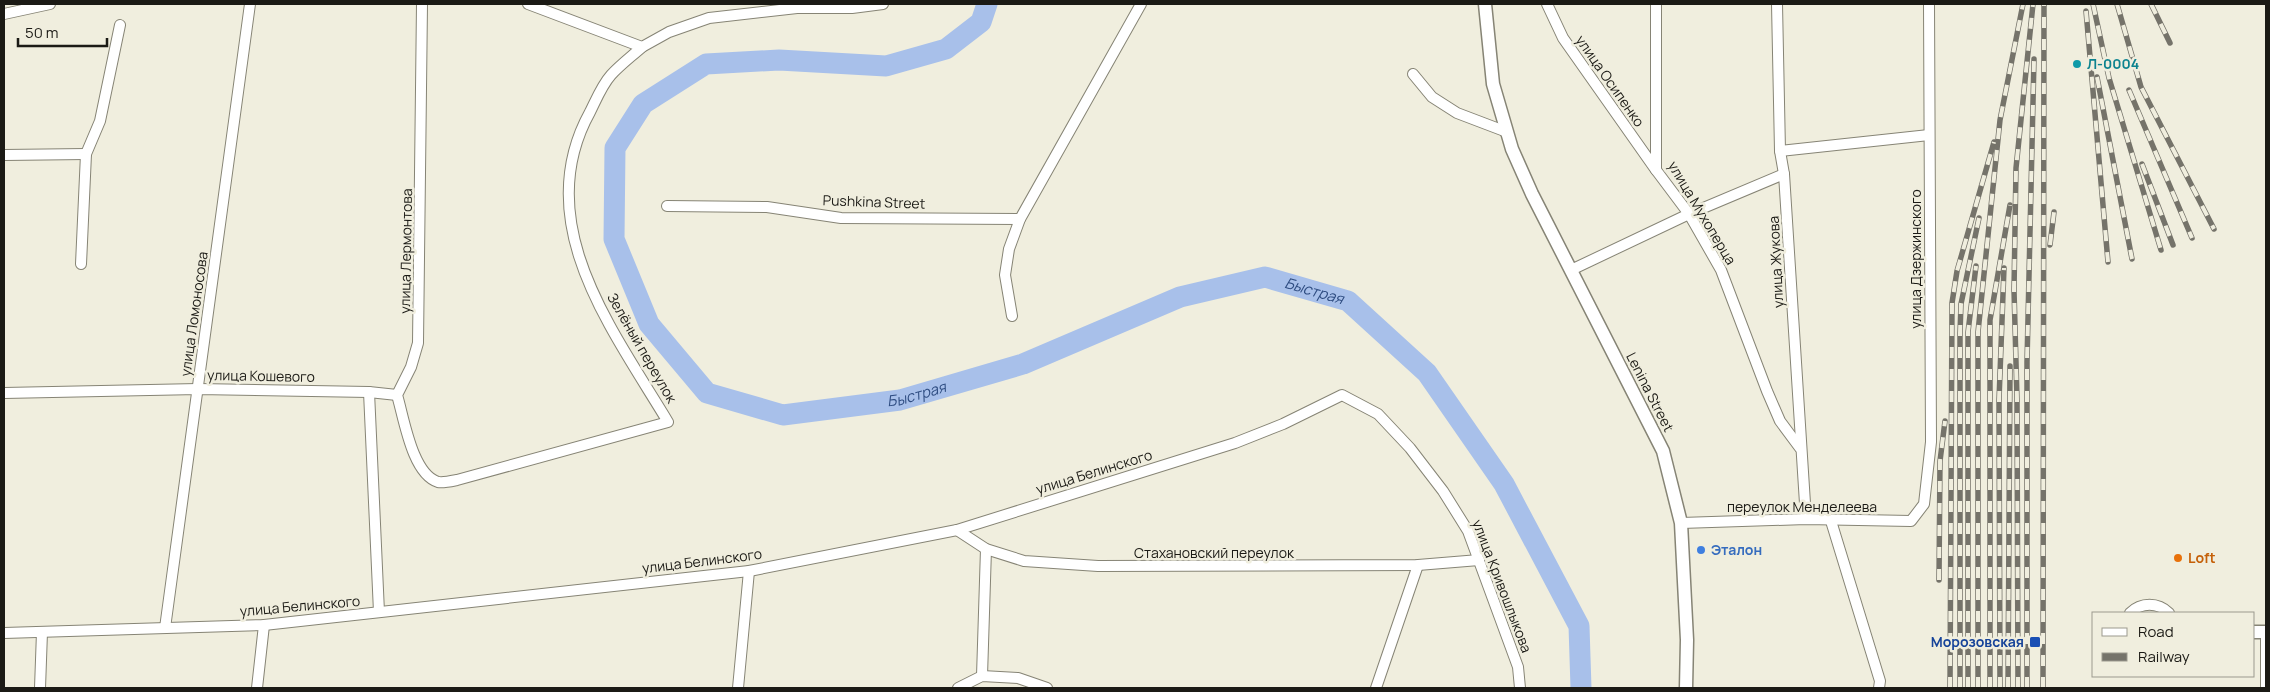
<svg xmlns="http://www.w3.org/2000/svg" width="2270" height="692" font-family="Manrope,sans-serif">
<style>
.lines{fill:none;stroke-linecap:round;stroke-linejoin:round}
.river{stroke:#a8c0ea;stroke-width:21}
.minor-casing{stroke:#868475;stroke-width:12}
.tertiary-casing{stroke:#868475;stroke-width:15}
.minor{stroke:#fff;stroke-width:10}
.tertiary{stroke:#fff;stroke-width:12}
.rail-casing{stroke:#75736a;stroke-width:5.5}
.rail{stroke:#f0eede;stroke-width:4;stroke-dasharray:11;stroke-linecap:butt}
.culture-dot{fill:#0f9aa8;stroke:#f0eede;stroke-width:2}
.shop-dot{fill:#3f7fe0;stroke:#f0eede;stroke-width:2}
.food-dot{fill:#e8710a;stroke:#f0eede;stroke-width:2}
.transit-dot{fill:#1a4fb4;stroke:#f0eede;stroke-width:2}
.labels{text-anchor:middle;stroke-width:5;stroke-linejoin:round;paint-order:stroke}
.culture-label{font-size:14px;font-weight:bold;fill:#0d838f;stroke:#f0eede;text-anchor:start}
.street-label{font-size:14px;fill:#1b1a15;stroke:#f0eede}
.shop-label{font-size:14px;font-weight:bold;fill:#366cbe;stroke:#f0eede;text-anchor:start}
.food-label{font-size:14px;font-weight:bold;fill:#c56008;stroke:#f0eede;text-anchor:start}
.transit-label{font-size:14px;font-weight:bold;fill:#164399;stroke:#f0eede;text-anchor:end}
.water-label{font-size:15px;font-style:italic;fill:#2f4d82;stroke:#f0eede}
</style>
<rect width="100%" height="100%" fill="#f0eede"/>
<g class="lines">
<path class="river" id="s1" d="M 987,4 L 981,22 L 946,49 L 886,66 L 779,60 L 706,64 L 643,104 L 615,148 L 614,239 L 649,324 L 707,393 L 783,415 L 900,400 L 1023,364 L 1180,297 L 1265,277 L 1348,301 L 1427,373 L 1504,484 L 1579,626 L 1581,688"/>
<g class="minor-casing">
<g id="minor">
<path d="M 422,4 L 418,343 L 411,367 L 397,395 C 404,418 412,474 438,482 C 443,483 452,481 457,480 L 668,422 C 612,329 529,222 590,112 C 596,100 602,85 611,75 C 620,65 632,56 642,47"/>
<path d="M 528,4 L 642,47 L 669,32 L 709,18 L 797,8 L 852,8 L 883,4"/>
<path d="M 1547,4 L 1563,38 L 1656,170"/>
<path d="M 1656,4 L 1656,170 L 1689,214 L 1721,270 L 1767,391 L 1780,421 L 1800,448"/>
<path d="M 1777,4 L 1780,151 L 1784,174 L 1806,519"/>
<path d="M 4,14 L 50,4"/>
<path d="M 1413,74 L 1432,97 L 1457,113 L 1507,132"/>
<path d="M 1780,151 L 1929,135"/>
<path d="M 4,155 L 86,154"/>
<path d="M 667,206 L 767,207 L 841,218 L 1020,219"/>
<path d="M 81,264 L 86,154 L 100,121 L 120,25"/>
<path d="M 1571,270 L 1689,214 L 1784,174"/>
<path d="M 1012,316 L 1005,275 L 1009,249 L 1020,219 L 1141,4"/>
<path d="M 369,392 L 379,612"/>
<path d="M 4,393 L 198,389 L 369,392 L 397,395"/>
<path d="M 1831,521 L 1880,681 L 1879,688"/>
<path d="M 1681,523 L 1806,519 L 1911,521 L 1924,504 L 1931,442 L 1929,4"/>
<path d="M 957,530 L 986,549 L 1024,561 L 1098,566 L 1418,565 L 1479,560"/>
<path d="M 2130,613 C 2141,602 2158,602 2169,613"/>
<path d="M 165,628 L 250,4"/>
<path d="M 2266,632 L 2266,688"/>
<path d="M 4,633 L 264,625 L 749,571 L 957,530 L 1235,443 L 1283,424 L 1342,395 L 1378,414 L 1410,448 L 1443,491 L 1468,531 L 1518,667 L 1520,688"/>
<path d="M 982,676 L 986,549"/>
<path d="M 40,688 L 42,632"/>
<path d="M 257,688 L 264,625"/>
<path d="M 738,688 L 749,571"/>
<path d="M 958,688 L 982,676 L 1018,678 L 1047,688"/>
<path d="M 1376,688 L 1418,565"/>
</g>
</g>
<g class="tertiary-casing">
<g id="tertiary">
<path d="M 1485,4 L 1493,84 L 1512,149 L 1532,194 L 1663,451 L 1681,523 L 1687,640 L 1686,688"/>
<path d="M 2254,632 L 2266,632"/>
</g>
</g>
<use href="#minor" class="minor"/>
<use href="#tertiary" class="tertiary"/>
<g class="rail-casing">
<g id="rail">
<path d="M 2093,4 L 2109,78 L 2161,250"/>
<path d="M 2117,4 L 2141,87 L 2214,229"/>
<path d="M 2151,4 L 2170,43"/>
<path d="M 2086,11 L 2108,262"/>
<path d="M 2097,77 L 2132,259"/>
<path d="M 2129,90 L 2192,238"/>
<path d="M 2142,164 L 2173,245"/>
<path d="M 2050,245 L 2054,212"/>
<path d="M 1939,580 L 1940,461 L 1945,421"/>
<path d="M 1950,688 L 1952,303 L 1957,271 L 1994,142"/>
<path d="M 1960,688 L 1960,333 L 1961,304 L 1979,218"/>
<path d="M 1968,688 L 1968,332 L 1976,266"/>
<path d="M 1978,688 L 1978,332 L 2000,120 L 2023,4"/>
<path d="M 1990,688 L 1990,320 L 2010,205"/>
<path d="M 2000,688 L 1999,400 L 2004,268"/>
<path d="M 2008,688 L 2010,366"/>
<path d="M 2018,688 L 2017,399 L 2014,290 L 2016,168 L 2033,4"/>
<path d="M 2027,688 L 2027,362 L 2034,59"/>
<path d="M 2043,688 L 2044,4"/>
</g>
</g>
<use href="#rail" class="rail"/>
</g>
<circle class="culture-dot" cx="2077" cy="64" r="5"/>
<circle class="shop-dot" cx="1701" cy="550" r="5"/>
<circle class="food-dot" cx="2178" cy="558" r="5"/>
<rect class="transit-dot" x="2029" y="636" width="12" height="12" rx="2.5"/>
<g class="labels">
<g class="culture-label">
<text x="2087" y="69">Л-0004</text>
</g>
<g class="street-label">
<text transform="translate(1610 81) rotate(55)" y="5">улица Осипенко</text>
<text transform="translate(874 202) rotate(2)" y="5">Pushkina Street</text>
<text transform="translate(1702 213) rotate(59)" y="5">улица Мухоперца</text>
<text transform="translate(406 251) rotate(-89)" y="5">улица Лермонтова</text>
<text transform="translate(1916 259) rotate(-90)" y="5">улица Дзержинского</text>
<text transform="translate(1776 262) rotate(-93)" y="5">улица Жукова</text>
<text transform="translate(194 314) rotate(-82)" y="5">улица Ломоносова</text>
<text transform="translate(642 348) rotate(60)" y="5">Зелёный переулок</text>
<text transform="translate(261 376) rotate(1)" y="5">улица Кошевого</text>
<text transform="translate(1650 392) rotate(63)" y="5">Lenina Street</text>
<text transform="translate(1094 472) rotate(-17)" y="5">улица Белинского</text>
<text x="1802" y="512">переулок Менделеева</text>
<text x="1214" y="558">Стахановский переулок</text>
<text transform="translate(702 561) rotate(-7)" y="5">улица Белинского</text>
<text transform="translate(1502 586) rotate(69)" y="5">улица Кривошлыкова</text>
<text transform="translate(300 606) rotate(-5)" y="5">улица Белинского</text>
</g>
<g class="shop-label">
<text x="1711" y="555">Эталон</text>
</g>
<g class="food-label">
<text x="2188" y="563">Loft</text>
</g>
<g class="transit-label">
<text x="2024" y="647">Морозовская</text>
</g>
<g class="water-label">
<text dy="5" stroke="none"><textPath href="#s1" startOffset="1340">Быстрая</textPath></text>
<text dy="5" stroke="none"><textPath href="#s1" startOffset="920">Быстрая</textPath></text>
</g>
</g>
<rect width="2270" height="692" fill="none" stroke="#1b1a15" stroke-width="10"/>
<rect x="2092" y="612" width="162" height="65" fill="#f0eede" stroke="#9b998e"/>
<rect x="2102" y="628" width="25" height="8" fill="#ffffff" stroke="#9b998e"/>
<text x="2138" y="637" font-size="15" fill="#1b1a15">Road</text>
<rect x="2102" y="653" width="25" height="8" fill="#75736a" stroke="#9b998e"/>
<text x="2138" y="662" font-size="15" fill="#1b1a15">Railway</text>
<path d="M18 38v8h89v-8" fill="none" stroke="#1b1a15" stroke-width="2.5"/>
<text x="25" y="38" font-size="15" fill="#1b1a15" stroke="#f0eede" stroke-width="4" paint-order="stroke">50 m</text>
</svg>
